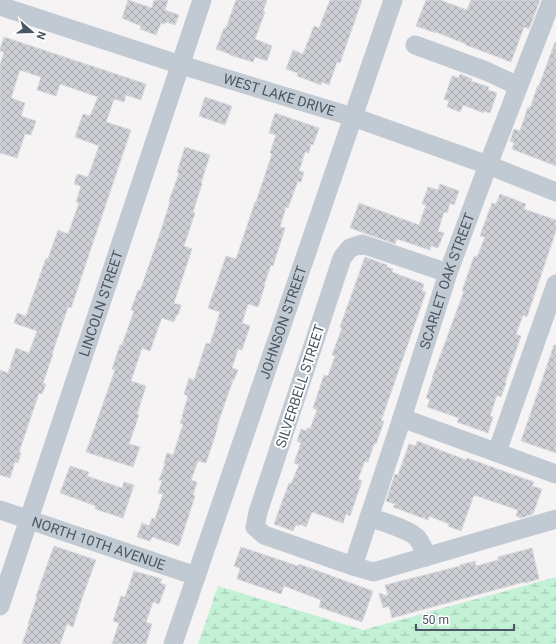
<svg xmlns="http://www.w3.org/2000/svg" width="556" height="644" font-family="Roboto,sans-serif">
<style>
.wetland{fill:url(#wetland-marsh)}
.building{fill:url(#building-cross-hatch);stroke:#d7d9de}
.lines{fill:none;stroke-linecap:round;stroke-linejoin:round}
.minor{stroke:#c1cad2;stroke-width:19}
.labels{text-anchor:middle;stroke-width:4;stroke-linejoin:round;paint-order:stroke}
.street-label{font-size:14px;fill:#4a5661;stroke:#fff}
</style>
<defs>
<pattern id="wetland-marsh" width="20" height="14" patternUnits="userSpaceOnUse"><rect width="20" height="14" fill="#c3f1d5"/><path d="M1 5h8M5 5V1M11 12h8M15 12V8" fill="none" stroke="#a0c6b0"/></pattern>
<pattern id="building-cross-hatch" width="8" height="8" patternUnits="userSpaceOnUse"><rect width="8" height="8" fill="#cdcfd5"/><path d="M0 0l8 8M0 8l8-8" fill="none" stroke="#a8abb0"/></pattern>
</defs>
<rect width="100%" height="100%" fill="#f5f3f3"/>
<path class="wetland" d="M 556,577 L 556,644 L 198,644 L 218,586 L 363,630 Z"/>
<g class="building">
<path d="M 128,0 L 152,8 L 154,0 L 168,0 L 165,10 L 179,15 L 175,25 L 166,22 L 165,24 L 161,23 L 156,35 L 140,29 L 141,26 L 122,18 Z"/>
<path d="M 236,0 L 267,0 L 263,11 L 265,12 L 255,39 L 272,46 L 267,61 L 255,57 L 253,62 L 230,55 L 230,54 L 216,49 L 224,28 L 226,28 Z"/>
<path d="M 330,0 L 362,0 L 340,63 L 337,62 L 329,85 L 322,82 L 321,85 L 297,76 L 298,73 L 286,69 L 293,50 L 303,54 L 314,26 L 319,28 Z"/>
<path d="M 426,0 L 440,0 L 467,10 L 471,0 L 540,0 L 529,29 L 524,27 L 511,62 L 466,45 L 466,44 L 436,32 L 436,33 L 416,26 Z"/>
<path d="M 4,37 L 146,84 L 141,100 L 126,95 L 124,102 L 114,99 L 106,122 L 131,130 L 71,308 L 68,307 L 61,328 L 52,354 L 53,354 L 43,383 L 46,384 L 42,394 L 39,393 L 19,452 L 21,453 L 18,463 L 15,462 L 10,478 L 0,475 L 0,370 L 8,373 L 16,348 L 29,353 L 37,331 L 14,323 L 17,313 L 26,316 L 46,258 L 48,259 L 58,230 L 68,234 L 79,203 L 76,202 L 81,186 L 74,184 L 77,174 L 88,177 L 99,146 L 75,137 L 83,114 L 90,116 L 98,97 L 60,84 L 56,96 L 37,90 L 41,77 L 20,70 L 11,98 L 25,103 L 21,116 L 36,121 L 31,135 L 25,134 L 17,158 L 0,153 L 0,65 L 4,52 L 0,51 L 0,49 Z"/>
<path d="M 555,42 L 556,42 L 556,166 L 512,149 L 514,143 L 510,141 L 514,129 L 520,131 L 528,107 L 530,108 L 538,85 L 539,86 Z"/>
<path d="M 460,74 L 472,79 L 471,81 L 489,87 L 488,90 L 497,93 L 490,113 L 484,111 L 484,113 L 463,105 L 460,112 L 447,107 L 449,101 L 444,99 L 452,76 L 459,78 Z"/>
<path d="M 205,97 L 232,106 L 225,125 L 199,116 Z"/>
<path d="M 275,113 L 319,128 L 313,145 L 311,144 L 309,153 L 305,152 L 299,171 L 304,172 L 301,182 L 298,181 L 288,208 L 286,207 L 280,227 L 285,228 L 273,266 L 271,265 L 264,285 L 265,285 L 258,307 L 248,304 L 242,323 L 250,326 L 242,350 L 238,349 L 232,368 L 238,370 L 234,380 L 233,380 L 217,426 L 218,426 L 214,439 L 206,463 L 198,461 L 191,480 L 197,482 L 193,495 L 195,496 L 179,546 L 152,537 L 150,541 L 137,537 L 142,523 L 149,526 L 152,518 L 155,519 L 163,494 L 158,493 L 162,481 L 159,480 L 165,464 L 164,463 L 167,453 L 173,455 L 183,424 L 180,423 L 183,416 L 182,416 L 188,396 L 184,394 L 189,378 L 194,380 L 206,343 L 210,344 L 220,312 L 208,308 L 226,256 L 236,259 L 255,202 L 256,202 L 272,154 L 270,153 L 276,135 L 269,133 Z"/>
<path d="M 185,147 L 210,155 L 201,183 L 202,184 L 193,212 L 195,213 L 184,246 L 192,249 L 174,303 L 181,305 L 178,315 L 177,314 L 174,322 L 162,318 L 161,320 L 150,351 L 142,348 L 131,381 L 146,386 L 137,414 L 139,415 L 129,444 L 140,447 L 133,467 L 86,452 L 115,370 L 112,369 L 120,345 L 122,345 L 134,311 L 131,310 L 138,290 L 140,291 L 161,230 L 170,202 L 169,201 L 179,173 L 177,172 Z"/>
<path d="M 440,184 L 459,191 L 454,205 L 450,203 L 447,213 L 444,212 L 438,231 L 444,233 L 438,248 L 431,246 L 430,250 L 397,239 L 395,244 L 350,228 L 359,203 L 419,225 L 426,205 L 422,204 L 428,187 L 438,190 Z"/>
<path d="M 500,194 L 526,204 L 524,209 L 556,220 L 556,231 L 527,317 L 523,315 L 516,334 L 521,336 L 505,383 L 506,383 L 501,397 L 497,395 L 490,416 L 493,417 L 488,433 L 457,422 L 459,418 L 427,407 L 430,400 L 426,398 L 433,378 L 432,378 L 464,291 L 462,291 L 474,256 L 477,257 L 485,237 L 480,236 L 486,219 L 492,203 L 496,204 Z"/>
<path d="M 365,257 L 387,265 L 387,267 L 393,269 L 392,272 L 424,284 L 422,291 L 426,292 L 381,421 L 384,421 L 376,444 L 374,444 L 368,462 L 365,461 L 358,479 L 362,481 L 350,516 L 346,514 L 343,523 L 312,512 L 306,527 L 300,524 L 299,526 L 296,525 L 293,531 L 274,524 L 289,483 L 291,484 L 299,465 L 294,463 L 301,443 L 297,441 L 301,429 L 306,431 L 307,428 L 310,429 L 317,410 L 313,408 L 324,375 L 328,376 L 335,356 L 332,355 L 342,328 L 340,327 Z"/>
<path d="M 554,345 L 556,345 L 556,453 L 521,441 Z"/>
<path d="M 417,441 L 466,460 L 467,458 L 534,482 L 532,486 L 542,489 L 533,514 L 521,518 L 516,516 L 518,510 L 474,495 L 461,531 L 448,526 L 449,524 L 429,516 L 428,520 L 393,507 L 395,504 L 386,501 L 395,474 L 398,475 L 409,444 L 416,446 Z"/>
<path d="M 70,466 L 89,472 L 87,476 L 122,488 L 124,482 L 134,485 L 123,518 L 95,509 L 96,506 L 60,493 Z"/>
<path d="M 54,546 L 96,560 L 82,598 L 73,627 L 67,624 L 60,644 L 22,644 L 29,624 L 28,624 L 37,597 L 36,596 Z"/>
<path d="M 241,547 L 298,566 L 299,564 L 373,591 L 362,622 L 319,607 L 321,600 L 284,586 L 281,594 L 237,579 L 240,568 L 234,566 Z"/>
<path d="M 532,548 L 539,579 L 525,583 L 524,582 L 392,618 L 389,606 L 383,608 L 379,593 L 388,596 L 385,585 L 460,566 L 460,565 L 475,561 L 476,566 L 498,560 L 498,557 Z"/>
<path d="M 134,571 L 162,579 L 160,583 L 166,585 L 159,604 L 153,602 L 146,622 L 152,624 L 146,644 L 112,644 L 119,623 L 113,621 L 121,596 L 125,597 Z"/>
</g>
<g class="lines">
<g class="minor">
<path id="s1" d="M 0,6 L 181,65 L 353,117 L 488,165 L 556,192"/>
<path d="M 415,45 L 486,71 L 518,86"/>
<path d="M 448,273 L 362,244 L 350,248 L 342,258 L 258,512 L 255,527 L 264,535 L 353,566 L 373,572 L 556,519"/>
<path d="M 402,418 L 556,474"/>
<path d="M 497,452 L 556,284"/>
<path id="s2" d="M 0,510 L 196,576"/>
<path d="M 369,517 C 382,522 410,529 418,539 C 422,544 424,550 426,557"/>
<path id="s3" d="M 353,566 L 402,418 L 448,273 L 488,165 L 552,0"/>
<path id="s4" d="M 0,606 L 202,0"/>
<path id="s5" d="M 173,644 L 393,0"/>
</g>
</g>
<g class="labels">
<g class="street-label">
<text dy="5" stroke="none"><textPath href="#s1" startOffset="293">WEST LAKE DRIVE</textPath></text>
<text dy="5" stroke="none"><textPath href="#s3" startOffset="300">SCARLET OAK STREET</textPath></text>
<text dy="5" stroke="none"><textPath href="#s4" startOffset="319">LINCOLN STREET</textPath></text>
<text dy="5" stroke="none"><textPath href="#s5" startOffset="340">JOHNSON STREET</textPath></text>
<text transform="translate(300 386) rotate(-72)" y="5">SILVERBELL STREET</text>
<text dy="5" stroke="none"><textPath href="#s2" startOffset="104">NORTH 10TH AVENUE</textPath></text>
</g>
</g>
<g transform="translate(32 32) rotate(110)" stroke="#ffffff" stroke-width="3" paint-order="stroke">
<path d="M0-3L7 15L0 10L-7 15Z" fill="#4a5661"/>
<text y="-6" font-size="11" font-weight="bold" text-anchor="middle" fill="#4a5661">N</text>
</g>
<path d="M416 624v6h98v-6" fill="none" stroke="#4a5661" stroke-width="2"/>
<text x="422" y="624" font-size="12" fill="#4a5661" stroke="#ffffff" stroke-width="3" paint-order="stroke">50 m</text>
</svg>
